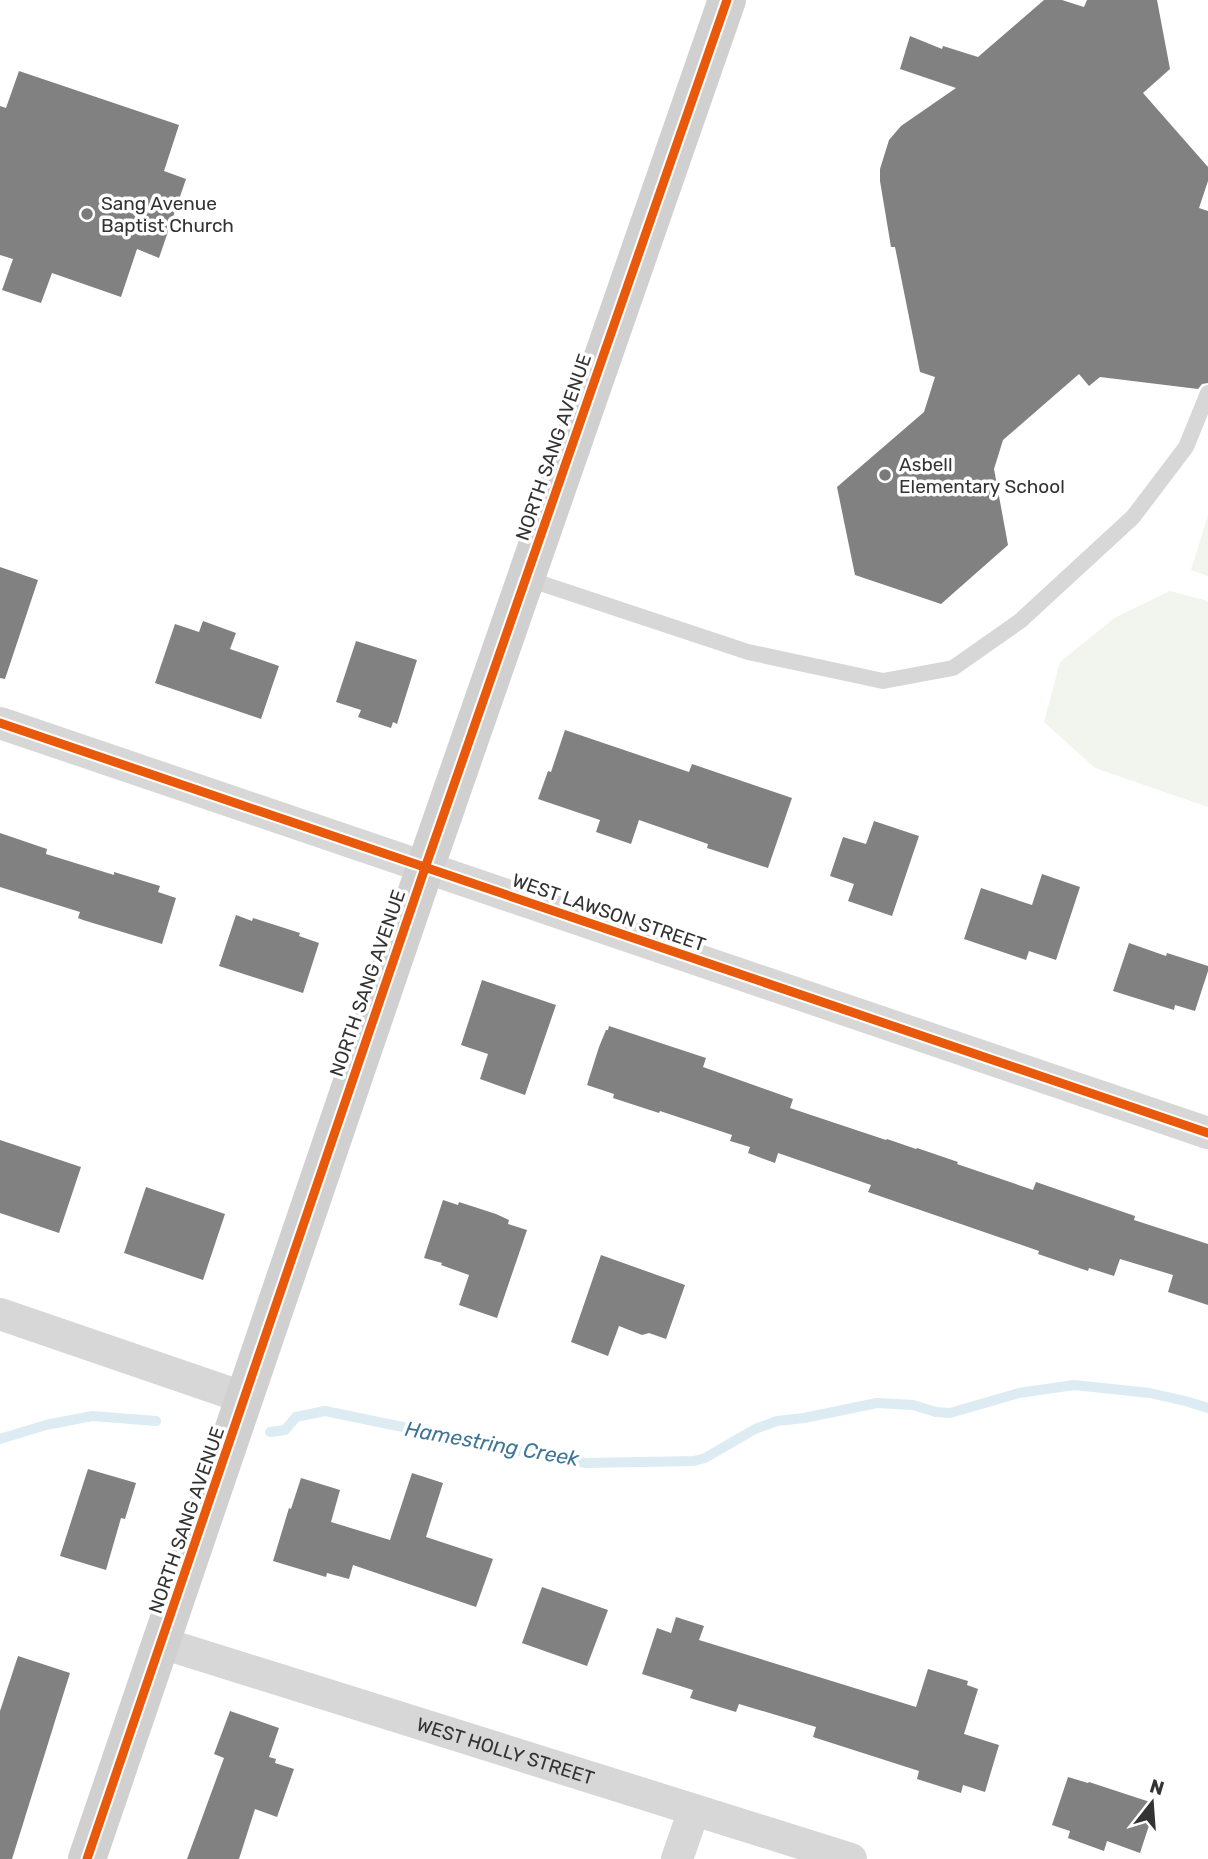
<svg xmlns="http://www.w3.org/2000/svg" width="1208" height="1859" font-family="Rubik,sans-serif">
<style>
.green{fill:#f1f5ed}
.lines{fill:none;stroke-linecap:round;stroke-linejoin:round}
.stream{stroke:#ddebf3;stroke-width:10}
.building{fill:#818181}
.lane{stroke:#d7d7d7;stroke-width:16}
.street{stroke:#d7d7d7;stroke-width:32}
.secondary{stroke:#d0d0d0;stroke-width:38}
.cycleway-casing{stroke:#fff;stroke-width:13}
.cycleway{stroke:#e8590c;stroke-width:9}
.poi-dot{fill:#7a7a7a;stroke:#fff;stroke-width:2.5}
.labels{text-anchor:middle;stroke-width:7;stroke-linejoin:round;paint-order:stroke}
.poi-label{font-size:19px;fill:#333;stroke:#fff;text-anchor:start}
.street-label{font-size:19px;fill:#333;stroke:#fff}
.water-label{font-size:21px;font-style:italic;fill:#3f7597;stroke:#fff}
</style>
<rect width="100%" height="100%" fill="#fff"/>
<g class="green">
<path d="M 1208,515 L 1208,576 L 1191,570 Z"/>
<path d="M 1170,591 L 1208,601 L 1208,807 L 1095,768 L 1044,722 L 1060,662 L 1116,617 Z"/>
</g>
<g class="lines">
<g class="stream">
<path d="M 270,1432 L 285,1430 L 296,1417 L 325,1411 L 568,1461 L 587,1463 L 694,1461 L 705,1458 L 755,1429 L 777,1421 L 804,1418 L 877,1403 L 913,1405 L 936,1412 L 950,1413 L 1019,1393 L 1074,1385 L 1150,1393 L 1185,1401 L 1208,1408"/>
<path d="M 0,1439 L 46,1425 L 92,1416 L 156,1421"/>
</g>
</g>
<g class="building">
<path d="M 1044,0 L 1062,0 L 1084,7 L 1087,0 L 1157,0 L 1170,69 L 1143,93 L 1208,167 L 1208,181 L 1199,208 L 1208,211 L 1208,383 L 1202,384 L 1198,389 L 1100,377 L 1089,386 L 1079,374 L 1003,440 L 994,469 L 1008,545 L 941,604 L 855,575 L 837,487 L 924,412 L 935,377 L 920,372 L 895,247 L 891,247 L 880,181 L 880,169 L 889,140 L 901,126 L 956,88 L 900,69 L 910,36 L 942,49 L 943,46 L 978,57 Z"/>
<path d="M 19,71 L 179,125 L 164,171 L 186,179 L 159,258 L 137,249 L 121,297 L 52,273 L 41,303 L 2,290 L 13,259 L 0,255 L 0,106 L 6,108 Z"/>
<path d="M 0,567 L 38,580 L 5,679 L 0,678 Z"/>
<path d="M 203,621 L 236,633 L 230,649 L 279,666 L 261,719 L 155,683 L 175,624 L 199,632 Z"/>
<path d="M 356,641 L 417,660 L 397,724 L 393,722 L 391,728 L 358,717 L 361,710 L 336,702 Z"/>
<path d="M 565,730 L 689,772 L 692,764 L 792,798 L 768,868 L 707,848 L 708,844 L 639,820 L 631,844 L 596,832 L 600,820 L 538,799 L 548,771 L 551,772 Z"/>
<path d="M 874,821 L 919,836 L 892,916 L 848,901 L 854,884 L 830,876 L 843,837 L 866,844 Z"/>
<path d="M 0,833 L 47,849 L 46,854 L 114,875 L 114,872 L 160,886 L 158,892 L 176,898 L 162,944 L 83,920 L 78,918 L 80,912 L 0,887 Z"/>
<path d="M 1042,874 L 1080,887 L 1056,960 L 1029,951 L 1026,960 L 964,939 L 981,888 L 1032,905 Z"/>
<path d="M 236,915 L 252,921 L 253,918 L 300,933 L 299,936 L 319,943 L 303,993 L 219,966 Z"/>
<path d="M 1129,943 L 1166,956 L 1167,953 L 1208,966 L 1208,971 L 1195,1011 L 1175,1005 L 1174,1010 L 1113,991 Z"/>
<path d="M 482,980 L 556,1005 L 525,1095 L 480,1079 L 488,1054 L 461,1045 Z"/>
<path d="M 609,1026 L 706,1058 L 703,1067 L 793,1099 L 790,1108 L 886,1140 L 887,1139 L 916,1149 L 917,1148 L 958,1162 L 957,1164 L 1033,1190 L 1036,1182 L 1135,1216 L 1134,1220 L 1208,1244 L 1208,1305 L 1168,1292 L 1173,1275 L 1120,1259 L 1114,1276 L 1089,1268 L 1088,1271 L 1038,1254 L 1039,1251 L 868,1192 L 871,1185 L 778,1153 L 775,1163 L 748,1153 L 750,1147 L 730,1141 L 732,1135 L 660,1111 L 659,1113 L 613,1098 L 614,1094 L 587,1085 L 599,1047 L 606,1030 L 608,1030 Z"/>
<path d="M 0,1140 L 81,1167 L 59,1233 L 0,1213 Z"/>
<path d="M 146,1187 L 225,1214 L 203,1280 L 124,1253 Z"/>
<path d="M 443,1200 L 458,1205 L 459,1202 L 496,1214 L 509,1220 L 508,1224 L 527,1230 L 497,1318 L 459,1305 L 469,1275 L 441,1265 L 442,1263 L 424,1258 Z"/>
<path d="M 601,1255 L 685,1285 L 666,1339 L 649,1333 L 642,1335 L 619,1326 L 608,1356 L 571,1342 Z"/>
<path d="M 88,1469 L 136,1483 L 125,1519 L 121,1518 L 106,1570 L 60,1556 Z"/>
<path d="M 412,1473 L 443,1483 L 426,1537 L 493,1559 L 476,1607 L 353,1565 L 349,1579 L 327,1573 L 326,1577 L 273,1561 L 289,1508 L 291,1509 L 301,1478 L 340,1490 L 331,1522 L 390,1540 Z"/>
<path d="M 542,1587 L 608,1610 L 587,1666 L 522,1643 Z"/>
<path d="M 676,1617 L 704,1626 L 699,1640 L 916,1707 L 928,1669 L 968,1681 L 967,1685 L 978,1689 L 964,1734 L 999,1745 L 985,1792 L 963,1785 L 961,1793 L 917,1779 L 919,1771 L 813,1737 L 816,1727 L 739,1704 L 736,1712 L 690,1698 L 693,1690 L 642,1674 L 657,1628 L 671,1633 Z"/>
<path d="M 18,1656 L 70,1673 L 12,1859 L 0,1859 L 0,1711 Z"/>
<path d="M 230,1711 L 279,1728 L 269,1757 L 276,1759 L 275,1763 L 294,1769 L 277,1817 L 255,1809 L 239,1859 L 187,1859 L 224,1758 L 214,1754 Z"/>
<path d="M 1068,1777 L 1088,1783 L 1089,1782 L 1156,1804 L 1140,1853 L 1107,1841 L 1104,1851 L 1068,1838 L 1070,1831 L 1052,1825 Z"/>
</g>
<g class="lines">
<path class="lane" d="M 525,578 L 748,652 L 883,681 L 953,668 L 1020,621 L 1133,517 L 1186,447 L 1208,393"/>
<g class="street">
<path d="M 0,723 L 1208,1133"/>
<path d="M 0,1314 L 245,1398"/>
<path id="s1" d="M 162,1643 L 851,1859"/>
<path d="M 677,1859 L 694,1810"/>
</g>
<path class="secondary" d="M 87,1859 L 425,868 L 727,0"/>
<g class="cycleway-casing">
<g id="cycleway">
<path d="M 0,723 L 1208,1133"/>
<path d="M 87,1859 L 425,868 L 727,0"/>
</g>
</g>
<use href="#cycleway" class="cycleway"/>
</g>
<g class="poi-dot">
<circle cx="87" cy="214" r="7"/>
<circle cx="885" cy="475" r="7"/>
</g>
<g class="labels">
<g class="poi-label">
<text x="101" y="210">Sang Avenue<tspan x="101" dy="22">Baptist Church</tspan></text>
<text x="899" y="471">Asbell<tspan x="899" dy="22">Elementary School</tspan></text>
</g>
<g class="street-label">
<text transform="translate(553 447) rotate(-71)" y="7">NORTH SANG AVENUE</text>
<text transform="translate(609 912) rotate(19)" y="7">WEST LAWSON STREET</text>
<text transform="translate(367 983) rotate(-71)" y="7">NORTH SANG AVENUE</text>
<text transform="translate(186 1520) rotate(-71)" y="7">NORTH SANG AVENUE</text>
<text dy="7" stroke="none"><textPath href="#s1" startOffset="360">WEST HOLLY STREET</textPath></text>
</g>
<g class="water-label">
<text transform="translate(492 1444) rotate(10)" y="7">Hamestring Creek</text>
</g>
</g>
<g transform="translate(1152 1803) rotate(17)" stroke="#ffffff" stroke-width="5" paint-order="stroke">
<path d="M0-5L12 26L0 18L-12 26Z" fill="#333333"/>
<text y="-10" font-size="19" font-weight="bold" text-anchor="middle" fill="#333333">N</text>
</g>
</svg>
